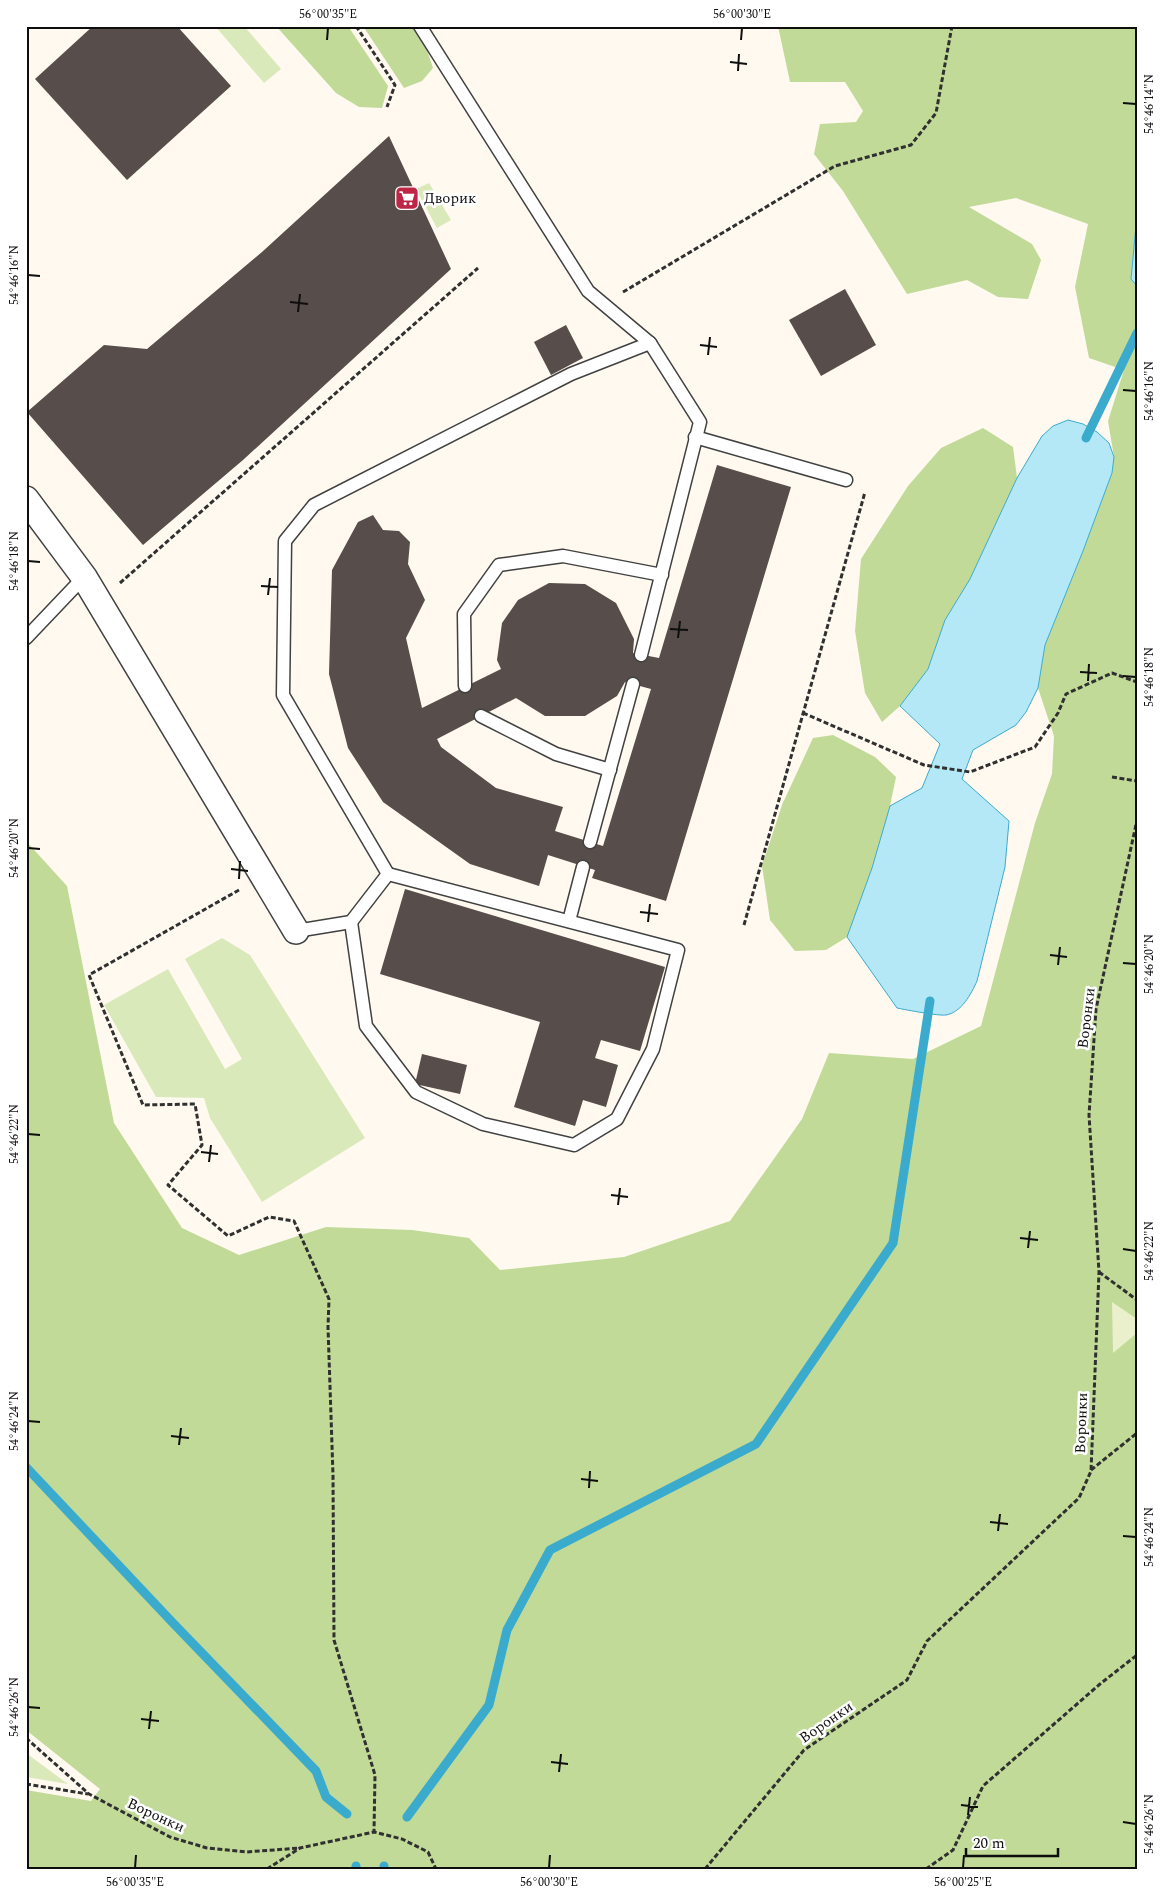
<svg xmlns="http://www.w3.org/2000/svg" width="1163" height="1895" font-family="Spectral,serif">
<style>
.green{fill:#dae9b9}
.forest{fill:#c1da98}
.pitch{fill:#eaf0cb}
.water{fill:#b4e8f6;stroke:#3babcd}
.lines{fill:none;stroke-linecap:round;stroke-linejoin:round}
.stream{stroke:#3babcd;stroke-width:9}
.building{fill:#574d4a;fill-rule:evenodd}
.service-casing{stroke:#414141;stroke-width:15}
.minor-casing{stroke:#414141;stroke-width:28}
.path{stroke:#303030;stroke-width:3;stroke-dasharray:5 2.5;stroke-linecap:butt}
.service{stroke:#fff;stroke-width:12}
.minor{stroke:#fff;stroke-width:25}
.ticks{fill:none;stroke:#0e0e0e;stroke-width:2}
.labels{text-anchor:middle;stroke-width:5;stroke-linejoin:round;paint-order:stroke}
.poi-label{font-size:15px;fill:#0e0e0e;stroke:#fff;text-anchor:start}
.street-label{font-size:15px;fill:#0e0e0e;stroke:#fff}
.neatline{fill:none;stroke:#0e0e0e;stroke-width:2}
.ticks-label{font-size:12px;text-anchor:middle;fill:#0e0e0e}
</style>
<rect width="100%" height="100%" fill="#fff9ef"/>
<g class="green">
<path d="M 215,26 L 244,26 L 281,69 L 264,83 Z"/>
<path d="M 429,183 L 451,220 L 437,228 L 416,189 Z"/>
<path d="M 222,938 L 250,955 L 365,1138 L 262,1202 L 210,1118 L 204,1098 L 156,1097 L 104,1005 L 168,969 L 225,1069 L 242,1059 L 185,959 Z"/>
<path d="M 26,1753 L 68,1784 L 26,1777 Z"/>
</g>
<g class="forest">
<path d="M 276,26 L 348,26 L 388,86 L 382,108 L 359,107 L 336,93 Z"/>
<path d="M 363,26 L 412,26 L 426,47 L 433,68 L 422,81 L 404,88 Z"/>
<path d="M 778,26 L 1137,26 L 1137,215 L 1131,279 L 1137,286 L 1137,1869 L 26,1869 L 26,1790 L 91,1801 L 100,1789 L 26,1730 L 26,841 L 67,886 L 114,1123 L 182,1228 L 239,1255 L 326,1227 L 412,1230 L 469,1238 L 500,1270 L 624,1257 L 730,1221 L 802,1119 L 829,1053 L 913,1059 L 981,1026 L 1035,823 L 1052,774 L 1054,736 L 1038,688 L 1045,645 L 1083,551 L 1112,473 L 1114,457 L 1108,421 L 1124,370 L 1089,358 L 1075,287 L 1088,224 L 1016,198 L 969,207 L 1032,244 L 1041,260 L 1028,299 L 998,297 L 967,280 L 907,294 L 843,191 L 814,154 L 820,124 L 856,122 L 863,111 L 845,82 L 790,82 Z"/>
<path d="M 983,428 L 1013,447 L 1017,478 L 970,579 L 945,620 L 928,669 L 900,706 L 882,722 L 865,693 L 855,631 L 861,559 L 908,486 L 941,448 Z"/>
<path d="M 833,735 L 875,757 L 896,777 L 890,806 L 872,868 L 847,937 L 826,950 L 795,951 L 770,920 L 762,866 L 782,805 L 813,738 Z"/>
</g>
<path class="pitch" d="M 1112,1302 L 1137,1319 L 1137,1333 L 1113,1353 Z"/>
<g class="water">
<path d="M 1137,215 L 1137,286 L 1131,279 Z"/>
<path d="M 1068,420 L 1083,424 L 1097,432 L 1109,443 L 1114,457 L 1112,473 L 1083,551 L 1045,645 L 1038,688 L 1026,712 L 1016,725 L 973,750 L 962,779 L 1009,821 L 1005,867 L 977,981 C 971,994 962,1012 946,1015 C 938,1016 907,1010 897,1008 L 847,937 L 872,868 L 890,806 L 922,788 L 940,744 L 900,706 L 928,669 L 945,620 L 970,579 L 1017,478 L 1042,436 L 1053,426 Z"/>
</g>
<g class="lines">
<g class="stream">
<path d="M 1086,438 L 1137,333"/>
<path d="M 26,1467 L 173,1623 L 316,1771 L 326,1797 L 347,1814"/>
<path d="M 407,1817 L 489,1705 L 507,1630 L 550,1550 L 756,1444 L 893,1243 L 930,1001"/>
<path d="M 384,1866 L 384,1869"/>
<path d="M 356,1869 L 356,1866"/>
</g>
</g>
<g class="building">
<path d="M 93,26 L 177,26 L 231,86 L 127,180 L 35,79 Z"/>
<path d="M 389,136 L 451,269 L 243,460 L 143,545 L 27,412 L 104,345 L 147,349 L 262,252 Z"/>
<path d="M 845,289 L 876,345 L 821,376 L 789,320 Z"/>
<path d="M 566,325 L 583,358 L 551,375 L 534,342 Z"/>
<path d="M 717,465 L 791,487 L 666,901 L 592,878 L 595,870 L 548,855 L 539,886 L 470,864 L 383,802 L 348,748 L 329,674 L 332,570 L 358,522 L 373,515 L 383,530 L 399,531 L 410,542 L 408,564 L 425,600 L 406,638 L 422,708 L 501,669 L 497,660 L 502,623 L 518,600 L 549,583 L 585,584 L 616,603 L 634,639 L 633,653 L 659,658 ZM 625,682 L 651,689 L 603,846 L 555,831 L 563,807 L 496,788 L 441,747 L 437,739 L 516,698 L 545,716 L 585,716 L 617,696 Z"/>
<path d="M 405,889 L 665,967 L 640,1051 L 601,1040 L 595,1058 L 618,1065 L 606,1107 L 583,1100 L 575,1126 L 514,1107 L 540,1022 L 380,974 Z"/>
<path d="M 422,1054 L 467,1065 L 460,1094 L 415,1084 Z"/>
</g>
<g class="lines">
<g class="service-casing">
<g id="service">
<path d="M 420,26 L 588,291 L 650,343"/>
<path d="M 695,437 L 846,480"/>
<path d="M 26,638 L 84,577"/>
<path d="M 465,686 L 464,614 L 499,565 L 563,556 L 662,575"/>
<path d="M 481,716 L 556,754 L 610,770"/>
<path d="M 590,842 L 633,684"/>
<path d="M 569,921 L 583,867"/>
<path d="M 351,922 L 366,1026 L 416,1092 L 483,1124 L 574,1145 L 617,1119 L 653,1049 L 678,950 L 388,874"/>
<path d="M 296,931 L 351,922 L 388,874 L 283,695 L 285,541 L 314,505 L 571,374 L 650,343 L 700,422 L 641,655"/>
</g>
</g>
<g class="minor-casing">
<path id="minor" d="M 26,499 L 84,577 L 296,931"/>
</g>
<g class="path">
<path d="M 356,26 L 395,85 L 387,107"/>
<path d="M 623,292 L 835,166 L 911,145 L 936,113 L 952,26"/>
<path d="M 120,583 L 478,268"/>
<path d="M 803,713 L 924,765 L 970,772 L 1035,747 L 1058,713 L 1066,694 L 1112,673 L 1137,682"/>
<path d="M 1112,777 L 1137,781"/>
<path d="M 239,890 L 89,975 L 143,1105 L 195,1104 L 202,1145 L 168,1185 L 228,1236 L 269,1217 L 294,1221 L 329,1299 L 328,1327 L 333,1475 L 334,1640 L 375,1775 L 374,1832"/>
<path d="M 744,925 L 865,492"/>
<path d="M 1099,1272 L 1137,1300"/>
<path d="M 1091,1470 L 1137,1433"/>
<path d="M 26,1738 L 89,1794 L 170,1837 L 207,1848 L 246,1852 L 300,1848"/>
<path d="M 26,1784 L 88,1794"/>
<path d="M 267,1869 L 300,1848 L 374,1832 L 402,1839 L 428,1852 L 436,1869"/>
<path d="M 705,1869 L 804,1750 L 907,1680 L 927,1641 L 1079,1498 L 1091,1471 L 1099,1272 L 1089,1115 L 1096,1009 L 1137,820"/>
<path d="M 926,1869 L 953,1850 L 983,1786 L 1100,1684 L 1137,1655"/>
</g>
<use href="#service" class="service"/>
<use href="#minor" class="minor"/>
</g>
<path class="ticks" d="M 327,40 L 328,28M 741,40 L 742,28M 730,62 L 747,64M 738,71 L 739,54M 1123,103 L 1136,104M 28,275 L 40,276M 290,302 L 308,304M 298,312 L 300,294M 700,345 L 717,347M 708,355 L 710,337M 1123,390 L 1136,391M 28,561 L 40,562M 261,586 L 278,587M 268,595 L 270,578M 670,629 L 688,630M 678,638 L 680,621M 1080,672 L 1097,673M 1123,676 L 1136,677M 1088,681 L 1089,664M 28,848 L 40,849M 231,869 L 248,871M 239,879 L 240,861M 640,912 L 658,914M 648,922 L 650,904M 1050,955 L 1067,957M 1123,963 L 1136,964M 1058,965 L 1060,947M 28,1134 L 40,1135M 201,1152 L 218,1154M 209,1162 L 211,1145M 611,1195 L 628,1197M 618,1205 L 620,1188M 1020,1238 L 1038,1240M 1028,1248 L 1030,1231M 1123,1249 L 1136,1251M 28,1421 L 40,1422M 171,1436 L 189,1438M 179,1445 L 181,1428M 581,1479 L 598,1481M 589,1488 L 590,1471M 990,1522 L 1008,1524M 998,1531 L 1000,1514M 1123,1536 L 1136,1537M 28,1707 L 40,1708M 141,1719 L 159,1721M 149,1729 L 151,1711M 551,1762 L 568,1764M 559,1772 L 561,1754M 961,1805 L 978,1807M 968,1815 L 970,1797M 1123,1822 L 1136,1824M 135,1868 L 136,1855M 549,1868 L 550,1855M 963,1868 L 964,1855"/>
<defs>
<g id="supermarket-square" transform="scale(1.25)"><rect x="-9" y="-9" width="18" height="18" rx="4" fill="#be2646" stroke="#fff"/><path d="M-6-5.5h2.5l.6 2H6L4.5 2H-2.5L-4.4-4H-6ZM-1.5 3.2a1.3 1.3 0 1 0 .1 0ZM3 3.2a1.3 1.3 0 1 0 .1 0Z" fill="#fff"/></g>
</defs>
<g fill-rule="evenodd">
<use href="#supermarket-square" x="407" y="198"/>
</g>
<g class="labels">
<g class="poi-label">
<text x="424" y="203">Дворик</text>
</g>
<g class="street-label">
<text transform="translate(1086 1018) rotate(-83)" y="5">Воронки</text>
<text transform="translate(1081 1423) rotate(-88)" y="5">Воронки</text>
<text transform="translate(826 1722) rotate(-35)" y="5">Воронки</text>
<text transform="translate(156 1815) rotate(25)" y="5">Воронки</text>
</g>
</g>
<rect width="1163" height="1895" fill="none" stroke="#ffffff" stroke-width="55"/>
<path d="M966 1848v8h92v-8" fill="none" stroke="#0e0e0e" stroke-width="2.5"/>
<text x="973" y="1848" font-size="15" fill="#0e0e0e" stroke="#ffffff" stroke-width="4" paint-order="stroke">20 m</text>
<rect x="28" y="28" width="1108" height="1840" class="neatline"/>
<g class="ticks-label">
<text x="328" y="18">56°00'35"E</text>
<text x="742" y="18">56°00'30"E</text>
<text transform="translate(1149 104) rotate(-90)" y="4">54°46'14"N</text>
<text transform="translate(14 275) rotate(-90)" y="4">54°46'16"N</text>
<text transform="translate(1149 391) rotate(-90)" y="4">54°46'16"N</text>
<text transform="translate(14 561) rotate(-90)" y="4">54°46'18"N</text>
<text transform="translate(1149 677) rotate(-90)" y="4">54°46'18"N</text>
<text transform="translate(14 848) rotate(-90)" y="4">54°46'20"N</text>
<text transform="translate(1149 964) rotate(-90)" y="4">54°46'20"N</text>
<text transform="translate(14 1134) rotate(-90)" y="4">54°46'22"N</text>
<text transform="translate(1149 1251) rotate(-90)" y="4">54°46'22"N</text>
<text transform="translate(14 1421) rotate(-90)" y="4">54°46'24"N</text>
<text transform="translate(1149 1537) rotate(-90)" y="4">54°46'24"N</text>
<text transform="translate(14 1707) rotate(-90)" y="4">54°46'26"N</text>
<text transform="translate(1149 1824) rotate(-90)" y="4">54°46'26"N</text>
<text x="135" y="1886">56°00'35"E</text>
<text x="549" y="1886">56°00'30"E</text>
<text x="963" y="1886">56°00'25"E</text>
</g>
</svg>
